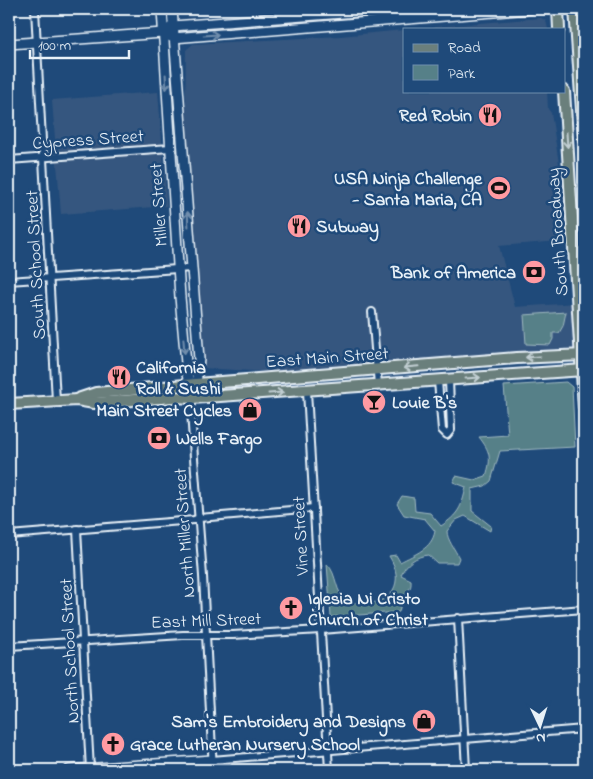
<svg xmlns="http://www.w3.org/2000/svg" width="593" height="779" font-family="'Indie Flower',sans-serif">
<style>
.built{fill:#36577f}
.green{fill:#568088;stroke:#9fb8c0}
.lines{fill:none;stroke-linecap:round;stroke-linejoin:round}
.street-casing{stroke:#e8f1f8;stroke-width:10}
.secondary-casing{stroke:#e8f1f8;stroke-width:12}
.primary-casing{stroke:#e8f1f8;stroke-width:14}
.street{stroke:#1f4a7a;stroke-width:6}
.secondary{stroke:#1f4a7a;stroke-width:9}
.primary{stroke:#6b7f7c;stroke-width:10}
.oneway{stroke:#6f8dac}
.oneway2{stroke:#c2cfd3}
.labels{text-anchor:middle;stroke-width:5;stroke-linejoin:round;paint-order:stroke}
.poi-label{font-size:18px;font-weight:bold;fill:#e8f1f8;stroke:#1f4a7a;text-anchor:start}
.street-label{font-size:18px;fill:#e8f1f8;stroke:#1f4a7a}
</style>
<rect width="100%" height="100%" fill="#1f4a7a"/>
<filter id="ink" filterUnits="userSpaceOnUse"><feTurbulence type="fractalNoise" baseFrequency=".02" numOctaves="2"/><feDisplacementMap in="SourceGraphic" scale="10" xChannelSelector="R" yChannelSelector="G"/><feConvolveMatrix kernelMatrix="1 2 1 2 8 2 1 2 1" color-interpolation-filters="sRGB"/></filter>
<g filter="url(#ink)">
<g class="built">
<path d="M 541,18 L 546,21 L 548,29 L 432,29 L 435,27 Z"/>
<path d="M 404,30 L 404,91 L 547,91 L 548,109 L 551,113 L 571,240 L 499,246 L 515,307 L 577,303 L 580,353 L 304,374 L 202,368 L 185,137 L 186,50 L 193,44 L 341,36 Z"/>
<path d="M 158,92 L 167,206 L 61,214 L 52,100 Z"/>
</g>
<g class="green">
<path d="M 566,312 L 563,326 L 559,333 L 553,333 L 553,339 L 550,345 L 526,344 L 524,315 Z"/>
<path d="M 566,382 L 572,387 L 575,447 L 500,451 L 491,481 L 485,486 L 472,489 L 472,511 L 491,526 L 490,531 L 465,516 L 456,520 L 447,531 C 447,540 455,549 459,558 L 457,563 L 437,563 L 428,555 C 416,556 405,564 401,575 L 411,580 C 412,592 406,590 403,599 C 401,603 400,608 399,612 L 331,617 L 327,564 C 338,574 334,594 348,601 C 351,603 356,602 360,603 C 392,606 406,582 389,556 L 396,555 L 400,562 C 415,554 432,549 435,531 L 425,519 L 404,515 L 397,504 L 402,496 L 414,498 L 415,511 L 430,513 L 441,526 C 458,515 462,507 466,487 L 453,482 L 456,476 L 474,480 L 486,476 C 492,458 490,451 479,437 L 508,435 L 504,386 Z"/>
</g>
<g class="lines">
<g class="street-casing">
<g id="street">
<path d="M 35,9 L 56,401"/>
<path d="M 9,160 L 170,148"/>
<path d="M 9,281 L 191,268"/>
<path d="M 372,312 L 378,385"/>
<path d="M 438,381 L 442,430 L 447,435 L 451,430 L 449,380"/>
<path d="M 307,391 L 329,770"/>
<path d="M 193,395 L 191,410 L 194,458 L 203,576 L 213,770"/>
<path d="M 77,529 L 90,770"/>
<path d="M 9,535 L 194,520 L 199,518 L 314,508"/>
<path d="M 458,618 L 466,770"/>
<path d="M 9,646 L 183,635 L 233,635 L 321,630 L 584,609"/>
<path d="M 212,760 L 584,729"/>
</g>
</g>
<g class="secondary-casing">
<g id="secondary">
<path d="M 162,9 L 180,297 L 187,374 L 192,398"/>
<path d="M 172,9 L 199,359 L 196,384"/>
<path d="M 170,28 L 173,26 L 396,9"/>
<path d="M 9,44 L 163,33 L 173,38 L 530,9"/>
<path d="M 69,770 L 212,760"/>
</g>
</g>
<g class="primary-casing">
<g id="primary">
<path d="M 558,9 L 559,29"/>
<path d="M 575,9 L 584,139"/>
<path d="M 564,91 L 584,406"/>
<path d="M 78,399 L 96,393 L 196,384 L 517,358 L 584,355"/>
<path d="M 9,404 L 77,400 L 94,403 L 174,397 L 192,398 L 584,370"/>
</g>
</g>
<use href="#street" class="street"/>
<use href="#secondary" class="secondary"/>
<use href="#primary" class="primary"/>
</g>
<defs><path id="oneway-shaft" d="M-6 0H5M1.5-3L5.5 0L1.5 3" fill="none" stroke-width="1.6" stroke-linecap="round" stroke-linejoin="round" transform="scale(1.25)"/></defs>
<g class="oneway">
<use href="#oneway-shaft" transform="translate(211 35) rotate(-4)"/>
<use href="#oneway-shaft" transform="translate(166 82) rotate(87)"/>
<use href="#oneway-shaft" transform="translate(188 219) rotate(-93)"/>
<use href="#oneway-shaft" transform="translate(184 346) rotate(85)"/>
</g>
<g class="oneway2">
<use href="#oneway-shaft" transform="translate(567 140) rotate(86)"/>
<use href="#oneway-shaft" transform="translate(533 357) rotate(177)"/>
<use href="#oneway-shaft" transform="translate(411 367) rotate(175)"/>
<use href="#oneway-shaft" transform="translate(473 378) rotate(-4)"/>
<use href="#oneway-shaft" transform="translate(276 393) rotate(-4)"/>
</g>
</g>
<defs>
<g id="restaurant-disc" transform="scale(1.25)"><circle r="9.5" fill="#ff9aa2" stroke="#1f4a7a"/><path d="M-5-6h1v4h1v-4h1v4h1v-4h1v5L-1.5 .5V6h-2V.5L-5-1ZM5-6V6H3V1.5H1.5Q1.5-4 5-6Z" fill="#111"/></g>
<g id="stadium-disc" transform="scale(1.25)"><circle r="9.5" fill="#ff9aa2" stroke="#1f4a7a"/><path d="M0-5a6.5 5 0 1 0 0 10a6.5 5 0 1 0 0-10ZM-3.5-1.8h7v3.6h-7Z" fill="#111"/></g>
<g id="bank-disc" transform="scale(1.25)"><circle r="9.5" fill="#ff9aa2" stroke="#1f4a7a"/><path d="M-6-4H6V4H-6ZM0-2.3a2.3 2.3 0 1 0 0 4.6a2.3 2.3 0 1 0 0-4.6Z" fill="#111"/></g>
<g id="bar-disc" transform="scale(1.25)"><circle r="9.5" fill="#ff9aa2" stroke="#1f4a7a"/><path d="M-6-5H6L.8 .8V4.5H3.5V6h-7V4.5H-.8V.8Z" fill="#111"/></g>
<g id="shop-disc" transform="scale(1.25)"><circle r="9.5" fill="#ff9aa2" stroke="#1f4a7a"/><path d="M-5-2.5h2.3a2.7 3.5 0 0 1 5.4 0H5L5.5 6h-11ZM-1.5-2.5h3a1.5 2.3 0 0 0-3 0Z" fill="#111"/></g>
<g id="church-disc" transform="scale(1.25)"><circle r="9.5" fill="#ff9aa2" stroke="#1f4a7a"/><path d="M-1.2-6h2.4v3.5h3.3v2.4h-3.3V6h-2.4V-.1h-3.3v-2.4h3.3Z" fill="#111"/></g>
</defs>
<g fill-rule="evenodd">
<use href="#restaurant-disc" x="490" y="115"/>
<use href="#stadium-disc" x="499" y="188"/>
<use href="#restaurant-disc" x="299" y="226"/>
<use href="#bank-disc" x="534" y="272"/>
<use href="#restaurant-disc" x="119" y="377"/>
<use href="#bar-disc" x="374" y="402"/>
<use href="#shop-disc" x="250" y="410"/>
<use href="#bank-disc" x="159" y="438"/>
<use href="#church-disc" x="291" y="608"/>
<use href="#shop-disc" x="424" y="721"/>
<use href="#church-disc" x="113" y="744"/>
</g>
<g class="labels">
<g class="poi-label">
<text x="472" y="121" text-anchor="end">Red Robin</text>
<text x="482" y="184" text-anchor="end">USA Ninja Challenge<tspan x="482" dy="21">- Santa Maria, CA</tspan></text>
<text x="316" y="232">Subway</text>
<text x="516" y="278" text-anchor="end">Bank of America</text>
<text x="136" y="373">California<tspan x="136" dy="21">Roll &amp; Sushi</tspan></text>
<text x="392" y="408">Louie B's</text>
<text x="232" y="416" text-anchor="end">Main Street Cycles</text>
<text x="176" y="444">Wells Fargo</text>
<text x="308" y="604">Iglesia Ni Cristo<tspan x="308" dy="21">Church of Christ</tspan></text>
<text x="406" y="727" text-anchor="end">Sam's Embroidery and Designs</text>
<text x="130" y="750">Grace Lutheran Nursery School</text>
</g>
<g class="street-label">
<text transform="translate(88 139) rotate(-4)" y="6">Cypress Street</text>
<text transform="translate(158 205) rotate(-94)" y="6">Miller Street</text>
<text transform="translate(557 232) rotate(-94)" y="6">South Broadway</text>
<text transform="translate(35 265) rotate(-93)" y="6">South School Street</text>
<text transform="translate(327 357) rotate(-4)" y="6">East Main Street</text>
<text transform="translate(184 533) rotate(-94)" y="6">North Miller Street</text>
<text transform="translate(300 536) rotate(-93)" y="6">Vine Street</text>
<text transform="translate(206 620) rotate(-2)" y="6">East Mill Street</text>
<text transform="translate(69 651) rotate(-93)" y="6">North School Street</text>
</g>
</g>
<rect width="593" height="779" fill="none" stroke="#1f4a7a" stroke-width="30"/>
<rect x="15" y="15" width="563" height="749" fill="none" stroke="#e8f1f8" stroke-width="2" filter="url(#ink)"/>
<rect x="403" y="28" width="162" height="65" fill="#1f4a7a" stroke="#6f8dac"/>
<rect x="413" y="44" width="25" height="8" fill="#6b7f7c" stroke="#6f8dac"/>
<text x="448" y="52" font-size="15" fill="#e8f1f8">Road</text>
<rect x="413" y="65" width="25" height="15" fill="#568088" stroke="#6f8dac"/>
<text x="448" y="78" font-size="15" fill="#e8f1f8">Park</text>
<g transform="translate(540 726) rotate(176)" stroke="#1f4a7a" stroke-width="4" paint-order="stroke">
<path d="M0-4L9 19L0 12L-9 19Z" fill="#e8f1f8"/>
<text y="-8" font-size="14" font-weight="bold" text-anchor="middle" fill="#e8f1f8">N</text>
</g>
<path d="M30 50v8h99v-8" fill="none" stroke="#e8f1f8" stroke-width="2.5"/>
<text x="38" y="50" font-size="15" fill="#e8f1f8" stroke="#1f4a7a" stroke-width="4" paint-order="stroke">100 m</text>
</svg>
